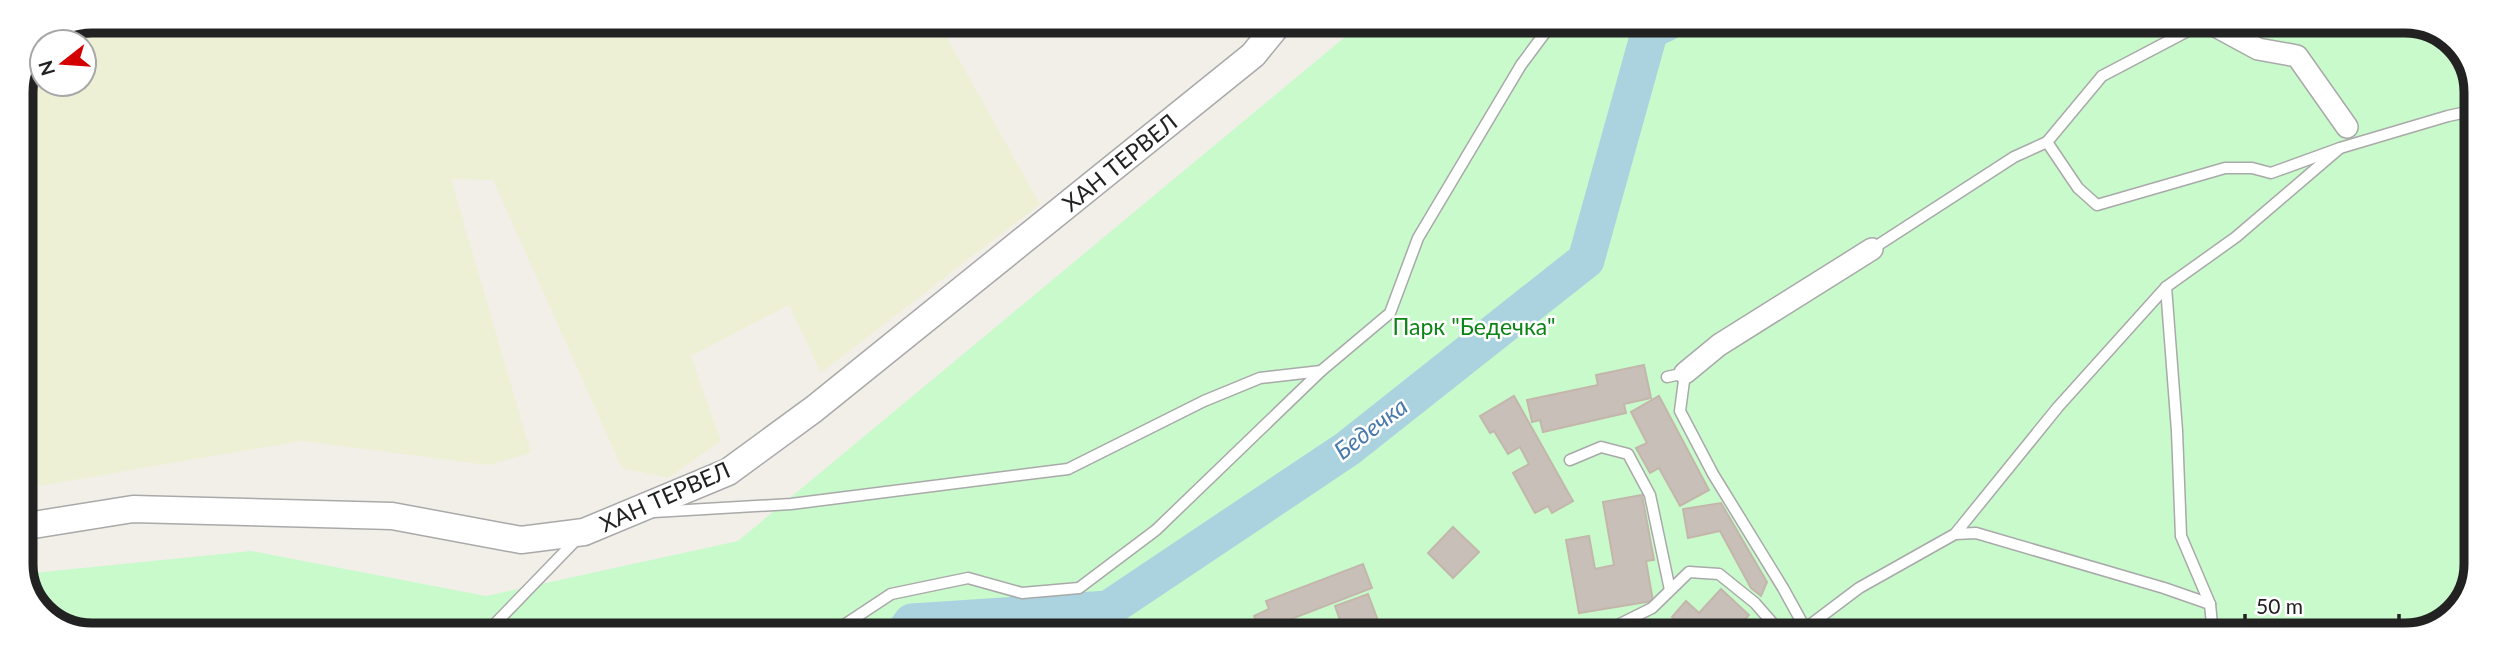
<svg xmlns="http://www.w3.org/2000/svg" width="2497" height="656" font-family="Lato,sans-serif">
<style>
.farmland{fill:#eef0d5;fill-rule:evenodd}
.park{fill:#c8facc}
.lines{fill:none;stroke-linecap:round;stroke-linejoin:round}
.river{stroke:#aad3df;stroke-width:37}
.building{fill:#c7bfb8;stroke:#c4b6ab;stroke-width:2}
.service-casing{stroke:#a9a9a9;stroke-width:13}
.minor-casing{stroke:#a9a9a9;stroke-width:24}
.tertiary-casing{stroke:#a9a9a9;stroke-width:29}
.service{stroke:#fff;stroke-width:10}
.minor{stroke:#fff;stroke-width:21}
.tertiary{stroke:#fff;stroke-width:26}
.labels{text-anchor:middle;stroke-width:5;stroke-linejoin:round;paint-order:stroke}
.street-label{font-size:23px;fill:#222;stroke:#fff}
.park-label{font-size:23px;fill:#0c8416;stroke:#fff}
.water-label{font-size:24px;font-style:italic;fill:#4a7aab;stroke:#fff}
.rim{fill:none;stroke:#222;stroke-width:9}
</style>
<rect width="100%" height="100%" fill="#f2efe9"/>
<path class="farmland" d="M 92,21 L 938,22 L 1040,204 L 821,373 L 789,305 L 691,356 L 721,441 L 668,478 L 622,468 L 493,180 L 451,179 L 531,453 L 488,465 L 302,441 L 21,489 L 21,92 L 42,42 ZM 42,42 L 84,42 L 84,84 L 42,84 Z"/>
<path class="park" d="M 1363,22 L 2423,23 L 2459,46 L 2476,87 L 2474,582 L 2448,620 L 2405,635 L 74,633 L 38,610 L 23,574 L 251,551 L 486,596 L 738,541 Z"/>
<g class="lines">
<path class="river" d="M 904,633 L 912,622 L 1108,609 L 1347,449 L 1586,260 L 1650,30 L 1666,23"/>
</g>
<g class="building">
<path d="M 1644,365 L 1651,398 L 1624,404 L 1626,413 L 1543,432 L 1540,420 L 1532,422 L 1527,400 L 1598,385 L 1596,375 Z"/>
<path d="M 1514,396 L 1573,501 L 1552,513 L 1548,506 L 1535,513 L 1513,473 L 1529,464 L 1520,447 L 1508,454 L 1494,431 L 1490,433 L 1480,416 Z"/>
<path d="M 1659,396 L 1709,490 L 1680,506 L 1659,468 L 1650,473 L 1636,448 L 1647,443 L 1631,412 Z"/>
<path d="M 1642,495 L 1654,560 L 1646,561 L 1653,601 L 1579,613 L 1566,540 L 1589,536 L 1595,569 L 1614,565 L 1603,502 Z"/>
<path d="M 1721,503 L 1767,582 L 1761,596 L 1751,588 L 1720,531 L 1688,538 L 1683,509 Z"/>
<path d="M 1453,527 L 1479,552 L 1453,578 L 1428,553 Z"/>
<path d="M 1363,564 L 1372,588 L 1278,624 L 1282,634 L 1255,634 L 1260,632 L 1254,616 L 1269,609 L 1266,601 Z"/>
<path d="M 1721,589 L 1749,615 L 1732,634 L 1682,634 L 1686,630 L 1672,617 L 1686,601 L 1699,613 Z"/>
<path d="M 1368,594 L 1383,634 L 1345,634 L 1335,606 Z"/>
</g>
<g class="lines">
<g class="service-casing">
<g id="service">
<path d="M 2047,142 L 2078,188 L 2097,205 L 2225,168 L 2252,168 L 2271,173 L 2340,148 L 2448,116 L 2476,110"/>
<path d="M 1872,249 L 2014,157 L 2047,142 L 2102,76 L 2203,23"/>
<path d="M 2166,287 L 2177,431 L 2181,536 L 2210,604 L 2213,635"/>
<path d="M 1667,377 L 1685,373 L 1680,411 L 1713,474 L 1783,588 L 1805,628 L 1811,634"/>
<path d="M 1570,460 L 1601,447 L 1628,454 L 1650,495 L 1670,590"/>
<path d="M 654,512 L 791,504 L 1068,469 L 1204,401 L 1260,378 L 1321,371"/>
<path d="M 1955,534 L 1976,533 L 2164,588 L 2210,604"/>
<path d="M 486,633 L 579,537"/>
<path d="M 832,633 L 891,594 L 968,578 L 1022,593 L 1079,588 L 1156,530 L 1321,371 L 1390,313 L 1418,238 L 1521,65 L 1553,22"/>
<path d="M 1600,634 L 1652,608 L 1689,572 L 1719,574 L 1755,603 L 1782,634"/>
<path d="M 1798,634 L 1859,588 L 1955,534 L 2058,407 L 2166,287 L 2236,237 L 2340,148"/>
</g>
</g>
<g class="minor-casing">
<g id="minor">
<path d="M 2210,23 L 2258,49 L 2297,56 L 2347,127"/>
<path d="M 1685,373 L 1719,345 L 1872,249"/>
</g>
</g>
<g class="tertiary-casing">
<path id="tertiary" d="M 21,527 L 133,509 L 392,516 L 521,540 L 584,532 L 728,472 L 814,409 L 1253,55 L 1280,22"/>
</g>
<use href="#service" class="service"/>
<use href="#minor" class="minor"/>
<use href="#tertiary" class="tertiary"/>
</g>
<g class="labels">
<g class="street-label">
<text transform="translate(1120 163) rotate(-39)" y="8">ХАН ТЕРВЕЛ</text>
<text transform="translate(665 497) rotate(-24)" y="8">ХАН ТЕРВЕЛ</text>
</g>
<g class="park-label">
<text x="1474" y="335">Парк "Бедечка"</text>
</g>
<g class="water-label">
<text transform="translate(1371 429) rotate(-37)" y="8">Бедечка</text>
</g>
</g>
<path d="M0 0H2497V656H0ZM92 33H2405A59 59 0 0 1 2464 92V564A59 59 0 0 1 2405 623H92A59 59 0 0 1 33 564V92A59 59 0 0 1 92 33Z" fill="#fff" fill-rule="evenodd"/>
<path class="rim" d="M92 33H2405A59 59 0 0 1 2464 92V564A59 59 0 0 1 2405 623H92A59 59 0 0 1 33 564V92A59 59 0 0 1 92 33Z"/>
<g transform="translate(63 63) rotate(253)"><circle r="33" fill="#ffffff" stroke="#a7a7a7" stroke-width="2"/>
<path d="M0-5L12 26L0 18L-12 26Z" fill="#d40000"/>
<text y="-10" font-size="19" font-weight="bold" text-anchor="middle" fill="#222222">N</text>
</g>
<path d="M2245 614v10h154v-10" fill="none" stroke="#222222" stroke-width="3.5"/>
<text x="2256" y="614" font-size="21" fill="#222222" stroke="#ffffff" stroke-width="5" paint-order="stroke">50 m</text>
</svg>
